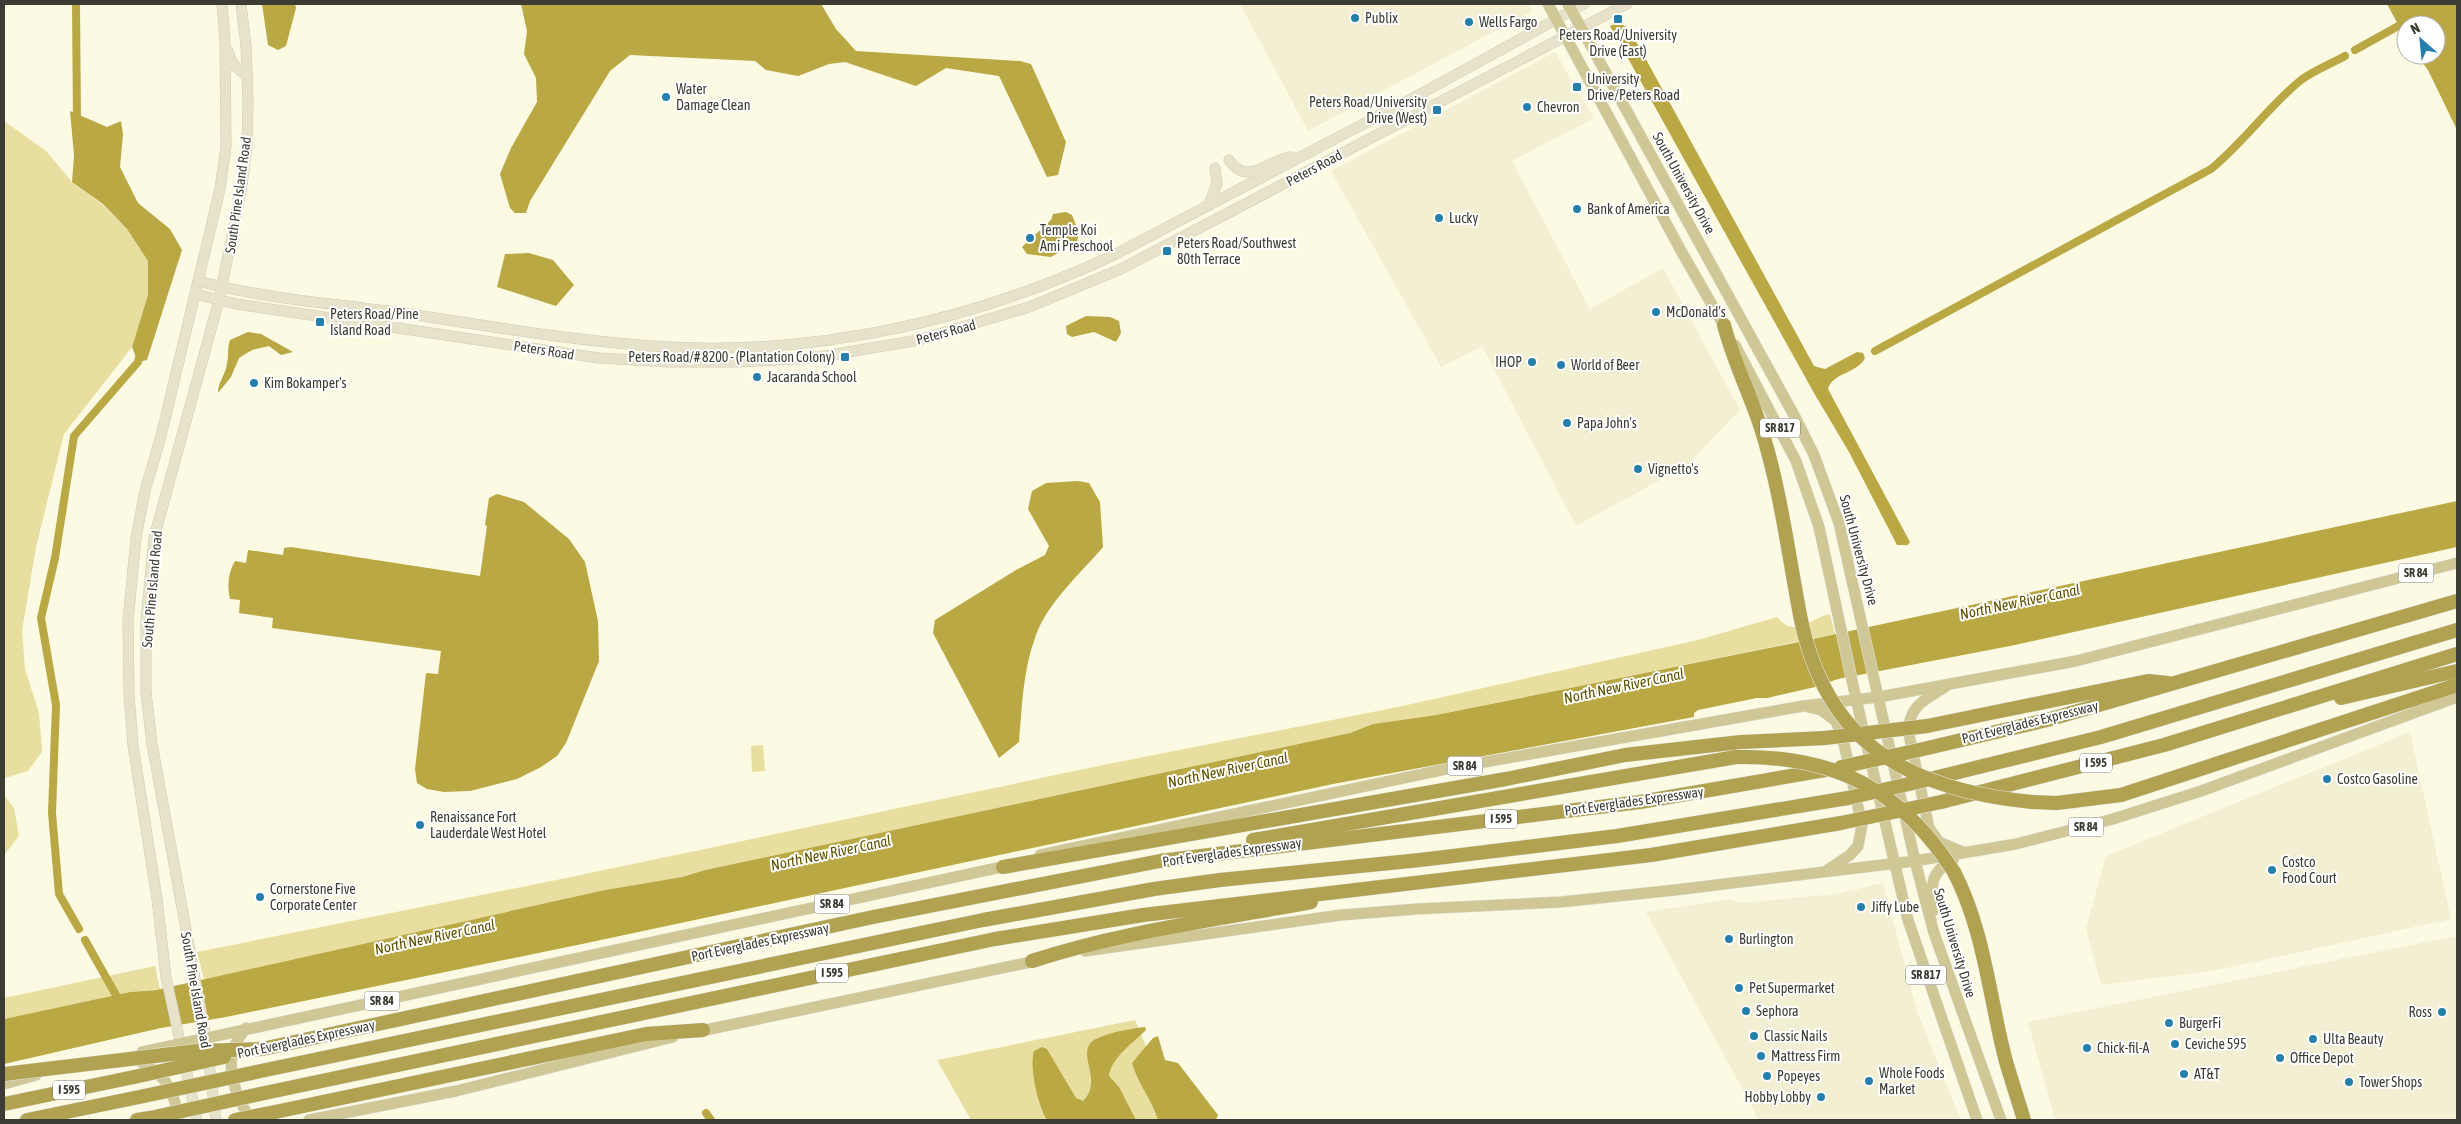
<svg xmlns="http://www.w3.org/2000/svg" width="2461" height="1124" font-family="'Asap Condensed',sans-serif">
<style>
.built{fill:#f3efd3}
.green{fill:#e8de9f}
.water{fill:#b9a843}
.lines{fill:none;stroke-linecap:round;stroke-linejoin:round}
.canal{stroke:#b9a843;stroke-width:8}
.secondary-casing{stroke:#cecbb6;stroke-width:11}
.primary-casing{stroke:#e8e8e7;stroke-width:12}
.highway-casing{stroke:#e8e8e7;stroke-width:15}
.secondary{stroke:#e7e3ca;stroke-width:10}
.primary{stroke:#d0c796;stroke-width:11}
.highway{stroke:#b0a250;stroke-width:14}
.highway-bridge-casing{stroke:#e8e8e7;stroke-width:15;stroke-linecap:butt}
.highway-bridge{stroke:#b0a250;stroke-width:14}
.poi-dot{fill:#247fad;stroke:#fff;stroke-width:2}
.labels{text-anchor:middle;stroke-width:4;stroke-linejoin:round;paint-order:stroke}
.shield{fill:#fff;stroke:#777671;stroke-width:1}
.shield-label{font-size:12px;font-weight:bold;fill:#3d3c34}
.poi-label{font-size:14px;fill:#3d3c34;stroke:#fff;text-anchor:start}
.street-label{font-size:14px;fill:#3d3c34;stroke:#fff}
.water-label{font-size:15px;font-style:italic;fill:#605402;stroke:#fff}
</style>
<rect width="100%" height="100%" fill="#fdfae4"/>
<g class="built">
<path d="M 1240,4 L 1528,4 L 1532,11 L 1308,131 Z"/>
<path d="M 1555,52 L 1594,118 L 1512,161 L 1590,309 L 1663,268 L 1740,410 L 1686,466 L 1576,526 L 1482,346 L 1441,367 L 1331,171 Z"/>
<path d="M 2410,732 L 2451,919 L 2212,971 L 2101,985 L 2086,928 L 2106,856 Z"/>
<path d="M 1883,883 L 1918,1014 L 1961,1120 L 1759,1120 L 1646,912 L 1731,899 L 1740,903 L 1836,894 Z"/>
<path d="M 2457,936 L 2457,1120 L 2055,1120 L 2028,1022 Z"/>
</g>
<g class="green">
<path d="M 4,121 L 46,151 L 72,182 L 103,205 L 127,229 L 148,261 L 148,295 L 132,347 L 64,434 L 36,547 L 22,631 L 25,669 L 39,713 L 42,752 L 28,771 L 5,778 L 4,781 Z"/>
<path d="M 1830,614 L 1835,634 L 1436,715 L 1373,724 L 1350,733 L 705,870 L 682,877 L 605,890 L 204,980 L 197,952 L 571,877 L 1108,764 L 1398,707 L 1698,640 L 1777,617 C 1795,639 1810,618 1830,614 Z"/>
<path d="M 763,745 L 765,771 L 752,772 L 751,746 Z"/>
<path d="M 4,795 L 14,808 L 19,836 L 4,855 Z"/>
<path d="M 155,966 L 160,989 L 130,992 L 4,1019 L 4,998 Z"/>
<path d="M 1135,1020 L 1153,1063 L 1190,1120 L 971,1120 L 937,1060 Z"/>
</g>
<g class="water">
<path d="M 262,4 L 295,4 L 296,8 L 286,46 L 278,50 L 268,45 Z"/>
<path d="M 521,4 L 821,4 L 836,29 L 856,51 L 1020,61 L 1031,64 L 1066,142 L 1058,175 L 1047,177 L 999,76 L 946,68 L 916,86 L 845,62 L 829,64 L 798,76 L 766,70 L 755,61 L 630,55 L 610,71 L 530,201 L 526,213 L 515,213 L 510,208 L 500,174 L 511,148 L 537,102 L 536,78 L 524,54 L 527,31 Z"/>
<path d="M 2387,4 L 2457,4 L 2457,130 L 2428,70 L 2417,55 L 2436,55 L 2436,25 L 2406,25 L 2406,39 Z"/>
<path d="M 1618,22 L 1628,28 L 1637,43 L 1814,366 L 1825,369 L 1857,352 L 1863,353 L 1865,358 C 1858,373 1832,373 1828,389 L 1910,542 L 1908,545 L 1897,545 L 1849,452 L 1814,393 L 1610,26 Z"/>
<path d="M 70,111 L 107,127 L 121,121 L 123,134 L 120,167 L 138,203 L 170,229 L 182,250 L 147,360 L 138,362 L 132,347 L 148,295 L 148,261 L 127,229 L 103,204 L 72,182 L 74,155 Z"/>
<path d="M 1066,212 L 1072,215 L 1079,233 L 1077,242 L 1051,257 L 1027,254 L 1022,247 L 1051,220 L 1053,214 Z"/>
<path d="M 529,253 L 553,260 L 574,285 L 556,306 L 497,287 L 505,254 Z"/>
<path d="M 1086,316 L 1110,317 L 1119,321 L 1121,333 L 1116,342 L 1094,332 L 1072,337 L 1067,334 L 1066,326 Z"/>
<path d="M 248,332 L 261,334 L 293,352 L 281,355 L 269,346 L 252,350 L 239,358 L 231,377 L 218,393 C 218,381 226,375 227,363 C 229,355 227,348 230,340 Z"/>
<path d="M 1078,481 L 1089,483 L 1100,502 L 1103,547 C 1081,573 1048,602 1036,635 C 1023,669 1022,706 1019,742 L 999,758 L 933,633 L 935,620 L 1016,570 L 1045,555 L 1049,546 L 1028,509 L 1032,491 L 1046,483 Z"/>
<path d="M 497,494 L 524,502 L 569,539 L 585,562 L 598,621 L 599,661 L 566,743 L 557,756 L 541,767 L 517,779 L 470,791 L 444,792 L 427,789 L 417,783 L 415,769 L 426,673 L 438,674 L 441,651 L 272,628 L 273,618 L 239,613 L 240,600 L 230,599 C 227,585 228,573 235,561 L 246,563 L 248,550 L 283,555 L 284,548 L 291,547 L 480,576 L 487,526 L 485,525 L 489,498 Z"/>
<path d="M 2457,501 L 2457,547 L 2010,646 L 1838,679 L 1815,687 L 1767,698 L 1757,698 L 1698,710 L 1694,713 L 1694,717 L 1333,784 L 582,944 L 226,1017 L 161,1028 L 4,1064 L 4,1019 L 130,992 L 156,990 L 605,890 L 682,877 L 705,870 L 1350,733 L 1373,724 L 1436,715 L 1794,643 Z"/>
<path d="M 1145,1027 L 1146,1030 C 1134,1042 1110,1059 1109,1076 L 1119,1087 L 1136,1120 L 1047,1120 C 1038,1106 1029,1067 1034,1051 L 1042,1047 L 1047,1049 L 1076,1098 L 1083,1101 C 1102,1083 1081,1059 1089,1045 C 1095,1034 1134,1028 1145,1027 Z"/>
<path d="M 1158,1036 L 1165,1060 L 1178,1063 L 1218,1115 L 1216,1120 L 1158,1120 C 1152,1100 1138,1084 1132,1063 L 1153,1038 Z"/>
</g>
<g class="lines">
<g class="canal">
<path d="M 76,4 L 77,123"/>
<path d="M 2355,50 L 2402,24"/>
<path d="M 1875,351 L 2211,169 C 2244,142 2268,107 2301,80 C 2314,70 2331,64 2345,56"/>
<path d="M 79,929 L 59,894 L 52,813 L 56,705 L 41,618 L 55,558 L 74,436 L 138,362 L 140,353"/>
<path d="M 85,940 L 121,1004"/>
<path d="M 706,1113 L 711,1120"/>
</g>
<g class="secondary-casing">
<g id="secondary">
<path d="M 228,51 C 231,63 236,69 248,76"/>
<path d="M 1229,160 C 1248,188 1269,159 1291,157"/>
<path d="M 1209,205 L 1217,183 L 1215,168"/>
<path d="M 198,281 C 269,300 343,304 416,315 C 499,328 583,342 668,347 C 820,355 976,320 1114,255 L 1426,91 L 1584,4"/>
<path d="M 195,294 L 236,304 L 599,358 L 672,362 L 738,362 L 812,358 L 919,340 L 1029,307 L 1121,269 L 1627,4"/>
<path d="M 197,1120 L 166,977 L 157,899 L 133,745 L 129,695 L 128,621 L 136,538 L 145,491 L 161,436 L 220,189 L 226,147 L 225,40 L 222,4"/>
<path d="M 216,1120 L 206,1038 L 152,744 L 146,692 L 146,621 L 154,538 L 219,300 L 241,192 L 247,147 L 248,102 L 246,46 L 241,4"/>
</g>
</g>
<g class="primary-casing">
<g id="primary">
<path d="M 1548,4 L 1680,249 L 1727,331"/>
<path d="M 1568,4 L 1795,417 L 1814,455 L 1839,523 L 1915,861 L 1934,933 L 2001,1120"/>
<path d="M 1735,345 L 1796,461 L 1819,527 L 1856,699 L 1908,920 L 1977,1120"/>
<path d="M 1945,687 C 1925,700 1911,704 1908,730 L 1929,828 L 1939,842 L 1963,852"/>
<path d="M 1808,707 L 1821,710 L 1836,721 L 1844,744 L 1862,825 L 1858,846 L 1850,855 L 1826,871"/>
<path d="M 1040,855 L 1451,768 L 1803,706 L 1879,697 L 2076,661 L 2457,563"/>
<path d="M 1933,911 C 1932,886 1928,873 1953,860"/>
<path d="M 1085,951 L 1341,915 L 1417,909 L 1561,902 L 1675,890 L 1915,861 L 2016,844 L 2113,819 L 2201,791 L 2457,697"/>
<path d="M 246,1028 C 242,1033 238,1039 235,1045 C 225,1068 237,1102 252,1120"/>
<path d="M 696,1032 L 1040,960"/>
<path d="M 142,1052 L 1011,865"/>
<path d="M 133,1057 C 163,1075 174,1083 178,1120"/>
<path d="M 4,1084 L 36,1075"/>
<path d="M 309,1120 L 456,1091 L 673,1037"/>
</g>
</g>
<g class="highway-casing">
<g id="highway">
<path d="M 1724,325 C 1733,360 1749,392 1760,425 C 1780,486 1788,552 1800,615"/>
<path d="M 2341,698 L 2457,671"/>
<path d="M 1927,726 L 2148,681 L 2168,683"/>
<path d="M 1919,750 L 2047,720 L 2457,601"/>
<path d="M 1926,780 L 2101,737 L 2457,630"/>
<path d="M 1941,802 L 2164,745 L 2457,654"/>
<path d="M 2032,802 L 2057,803 L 2121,795 L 2457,685"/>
<path d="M 1253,840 L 1736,757"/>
<path d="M 1003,867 L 1506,779 L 1625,755 L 1741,742 L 1825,738"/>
<path d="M 1954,872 C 1984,930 1989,995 2005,1058 C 2011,1079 2018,1100 2024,1120"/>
<path d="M 1032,961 C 1123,931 1217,920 1311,902"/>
<path d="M 262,1049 L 873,917 L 1160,861 L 1640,802 L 1831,769"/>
<path d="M 256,1072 L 983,920 L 1154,889 L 1220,880 L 1420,860 L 1617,836 L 1848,798"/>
<path d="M 260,1094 L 995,939 L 1143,915 L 1651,855 L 1841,823"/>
<path d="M 4,1104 L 134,1077"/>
<path d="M 275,1112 L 646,1034 L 703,1030"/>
<path d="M 27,1120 L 144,1096"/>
<path d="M 137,1120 L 150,1118"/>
</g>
</g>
<use href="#secondary" class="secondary"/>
<use href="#primary" class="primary"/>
<use href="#highway" class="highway"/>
<g class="highway-bridge-casing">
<g id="highway-bridge">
<path d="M 1800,615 C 1825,744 1909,790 2032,802"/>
<path d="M 1825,738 L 1927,726"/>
<path d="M 1736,757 C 1834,755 1901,789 1954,872"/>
<path d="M 1841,767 L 1919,750"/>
<path d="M 1848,798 L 1926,780"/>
<path d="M 1841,823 L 1941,802"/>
<path d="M 4,1074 L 197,1051 L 262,1049"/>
<path d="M 134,1077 L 224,1057"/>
<path d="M 144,1096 L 256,1072"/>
<path d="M 150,1118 L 260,1094"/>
<path d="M 235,1120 L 275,1112"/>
</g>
</g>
<use href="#highway-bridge" class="highway-bridge"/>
</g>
<g class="poi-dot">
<circle cx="1355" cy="18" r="5"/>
<rect x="1613" y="14" width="10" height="10" rx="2.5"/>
<circle cx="1469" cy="22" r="5"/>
<rect x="1572" y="82" width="10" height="10" rx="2.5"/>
<circle cx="666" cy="97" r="5"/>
<circle cx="1527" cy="107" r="5"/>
<rect x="1432" y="105" width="10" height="10" rx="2.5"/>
<circle cx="1577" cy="209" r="5"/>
<circle cx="1439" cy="218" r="5"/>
<circle cx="1030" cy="238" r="5"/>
<rect x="1162" y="246" width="10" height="10" rx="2.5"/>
<circle cx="1656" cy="312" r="5"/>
<rect x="315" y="317" width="10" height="10" rx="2.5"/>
<rect x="840" y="352" width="10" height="10" rx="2.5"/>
<circle cx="1532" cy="362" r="5"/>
<circle cx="1561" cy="365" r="5"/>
<circle cx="757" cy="377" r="5"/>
<circle cx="254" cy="383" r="5"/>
<circle cx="1567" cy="423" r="5"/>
<circle cx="1638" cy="469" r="5"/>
<circle cx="2327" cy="779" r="5"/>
<circle cx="420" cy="825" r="5"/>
<circle cx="2272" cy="870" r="5"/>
<circle cx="260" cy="897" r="5"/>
<circle cx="1861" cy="907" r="5"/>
<circle cx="1729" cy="939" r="5"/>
<circle cx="1739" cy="988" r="5"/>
<circle cx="1746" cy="1011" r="5"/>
<circle cx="2442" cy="1012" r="5"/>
<circle cx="2169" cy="1023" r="5"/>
<circle cx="1754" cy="1036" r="5"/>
<circle cx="2313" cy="1039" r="5"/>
<circle cx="2175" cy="1044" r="5"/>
<circle cx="2087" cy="1048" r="5"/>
<circle cx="1761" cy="1056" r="5"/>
<circle cx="2280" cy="1058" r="5"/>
<circle cx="2184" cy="1074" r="5"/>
<circle cx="1767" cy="1076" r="5"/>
<circle cx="1869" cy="1081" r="5"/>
<circle cx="2349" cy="1082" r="5"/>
<circle cx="1821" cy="1097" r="5"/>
</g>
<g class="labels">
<g class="shield">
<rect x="1760" y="418.5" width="40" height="19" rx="4"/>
<rect x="2398.5" y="563.5" width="35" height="19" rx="4"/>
<rect x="2080" y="753.5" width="32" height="19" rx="4"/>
<rect x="1447.5" y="756.5" width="35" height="19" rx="4"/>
<rect x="1485" y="809.5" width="32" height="19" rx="4"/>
<rect x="2068.5" y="817.5" width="35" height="19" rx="4"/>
<rect x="814.5" y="894.5" width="35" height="19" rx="4"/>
<rect x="816" y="963.5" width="32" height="19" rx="4"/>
<rect x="1906" y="965.5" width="40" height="19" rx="4"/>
<rect x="364.5" y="991.5" width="35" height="19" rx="4"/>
<rect x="53" y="1080.5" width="32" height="19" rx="4"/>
</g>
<g class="shield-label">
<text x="1780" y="432">SR 817</text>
<text x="2416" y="577">SR 84</text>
<text x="2096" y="767">I 595</text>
<text x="1465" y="770">SR 84</text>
<text x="1501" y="823">I 595</text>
<text x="2086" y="831">SR 84</text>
<text x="832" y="908">SR 84</text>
<text x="832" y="977">I 595</text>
<text x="1926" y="979">SR 817</text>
<text x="382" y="1005">SR 84</text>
<text x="69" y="1094">I 595</text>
</g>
<g class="poi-label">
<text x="1365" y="23">Publix</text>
<text x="1479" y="27">Wells Fargo</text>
<text x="1618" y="40" text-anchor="middle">Peters Road/University<tspan x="1618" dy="16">Drive (East)</tspan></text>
<text x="1587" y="84">University<tspan x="1587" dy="16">Drive/Peters Road</tspan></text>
<text x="676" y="94">Water<tspan x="676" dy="16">Damage Clean</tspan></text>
<text x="1427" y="107" text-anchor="end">Peters Road/University<tspan x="1427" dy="16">Drive (West)</tspan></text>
<text x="1537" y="112">Chevron</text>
<text x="1587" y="214">Bank of America</text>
<text x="1449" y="223">Lucky</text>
<text x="1040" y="235">Temple Koi<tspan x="1040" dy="16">Ami Preschool</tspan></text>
<text x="1177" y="248">Peters Road/Southwest<tspan x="1177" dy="16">80th Terrace</tspan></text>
<text x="1666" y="317">McDonald's</text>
<text x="330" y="319">Peters Road/Pine<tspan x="330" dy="16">Island Road</tspan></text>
<text x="835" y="362" text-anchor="end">Peters Road/# 8200 - (Plantation Colony)</text>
<text x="1522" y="367" text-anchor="end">IHOP</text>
<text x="1571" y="370">World of Beer</text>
<text x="767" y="382">Jacaranda School</text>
<text x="264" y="388">Kim Bokamper's</text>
<text x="1577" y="428">Papa John's</text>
<text x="1648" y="474">Vignetto's</text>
<text x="2337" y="784">Costco Gasoline</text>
<text x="430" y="822">Renaissance Fort<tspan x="430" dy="16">Lauderdale West Hotel</tspan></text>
<text x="2282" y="867">Costco<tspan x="2282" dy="16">Food Court</tspan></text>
<text x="270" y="894">Cornerstone Five<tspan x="270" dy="16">Corporate Center</tspan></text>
<text x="1871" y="912">Jiffy Lube</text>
<text x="1739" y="944">Burlington</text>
<text x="1749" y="993">Pet Supermarket</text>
<text x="1756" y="1016">Sephora</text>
<text x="2432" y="1017" text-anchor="end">Ross</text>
<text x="2179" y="1028">BurgerFi</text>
<text x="1764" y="1041">Classic Nails</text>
<text x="2323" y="1044">Ulta Beauty</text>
<text x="2185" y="1049">Ceviche 595</text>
<text x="2097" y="1053">Chick-fil-A</text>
<text x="1771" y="1061">Mattress Firm</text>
<text x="2290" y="1063">Office Depot</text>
<text x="1879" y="1078">Whole Foods<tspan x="1879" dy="16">Market</tspan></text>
<text x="2194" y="1079">AT&amp;T</text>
<text x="1777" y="1081">Popeyes</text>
<text x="2359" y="1087">Tower Shops</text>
<text x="1811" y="1102" text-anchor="end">Hobby Lobby</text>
</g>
<g class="street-label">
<text transform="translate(1314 168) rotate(-28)" y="5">Peters Road</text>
<text transform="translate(1684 183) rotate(61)" y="5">South University Drive</text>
<text transform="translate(238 195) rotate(-82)" y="5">South Pine Island Road</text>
<text transform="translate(946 332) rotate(-15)" y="5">Peters Road</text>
<text transform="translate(544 350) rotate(9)" y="5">Peters Road</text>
<text transform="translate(1859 550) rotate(75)" y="5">South University Drive</text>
<text transform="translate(152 589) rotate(-85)" y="5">South Pine Island Road</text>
<text transform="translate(2030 722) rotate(-14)" y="5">Port Everglades Expressway</text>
<text transform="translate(1634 801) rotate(-8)" y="5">Port Everglades Expressway</text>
<text transform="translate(1232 852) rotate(-8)" y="5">Port Everglades Expressway</text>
<text transform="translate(760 942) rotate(-12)" y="5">Port Everglades Expressway</text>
<text transform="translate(1955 943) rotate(73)" y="5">South University Drive</text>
<text transform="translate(196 990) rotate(80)" y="5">South Pine Island Road</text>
<text transform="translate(306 1039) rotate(-12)" y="5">Port Everglades Expressway</text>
</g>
<g class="water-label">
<text transform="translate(2020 602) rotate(-12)" y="5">North New River Canal</text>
<text transform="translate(1624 686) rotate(-12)" y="5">North New River Canal</text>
<text transform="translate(1228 770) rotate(-12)" y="5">North New River Canal</text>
<text transform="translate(831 853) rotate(-12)" y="5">North New River Canal</text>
<text transform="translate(435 937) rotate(-12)" y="5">North New River Canal</text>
</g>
</g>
<rect width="2461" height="1124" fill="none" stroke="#3d3c34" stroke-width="10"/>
<g transform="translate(2421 40) rotate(333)"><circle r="24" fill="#ffffff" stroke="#b1b1ae"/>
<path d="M0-4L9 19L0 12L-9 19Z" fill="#247fad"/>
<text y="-8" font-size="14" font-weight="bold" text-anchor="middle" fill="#3d3c34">N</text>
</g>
</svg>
